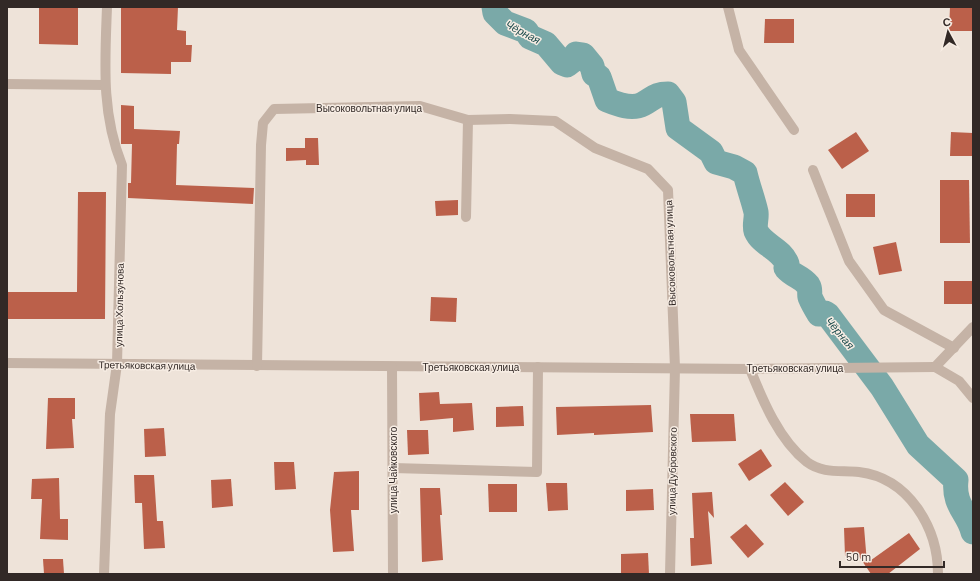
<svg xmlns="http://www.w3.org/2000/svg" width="980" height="581" font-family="Barlow,sans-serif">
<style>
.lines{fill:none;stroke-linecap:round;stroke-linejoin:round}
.river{stroke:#7aa9a8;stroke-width:25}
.building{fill:#bb604a}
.minor{stroke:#c5b3a6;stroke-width:10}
.labels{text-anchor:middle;stroke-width:3;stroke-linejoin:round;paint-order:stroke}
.street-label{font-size:10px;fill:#322926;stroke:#f7ede4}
.water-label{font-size:11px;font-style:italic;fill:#204e4f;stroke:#f7ede4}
</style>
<rect width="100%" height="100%" fill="#eee3d9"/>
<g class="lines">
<path class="river" d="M 494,7 L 495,13 L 505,23 L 526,31 L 530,37 L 546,44 L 562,63 L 567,65 L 576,58 L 576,54 L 583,55 L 592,66 L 594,74 L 599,77 L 607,100 C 617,104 632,110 643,104 C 654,98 655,94 668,94 L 674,102 L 678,128 L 711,152 L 716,162 L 734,167 L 745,173 C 748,186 753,199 756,212 C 757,218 754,225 756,231 C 762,245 782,249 787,264 L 786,268 C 794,277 801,276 808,285 C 811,290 809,292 810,297 C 812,302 816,309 819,314 L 825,313 L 828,315 L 882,387 L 918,445 L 956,480 C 953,506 968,512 973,532"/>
</g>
<g class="building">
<path d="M 39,7 L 78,7 L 78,45 L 39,44 Z"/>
<path d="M 121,7 L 178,7 L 177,30 L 186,31 L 186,45 L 192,45 L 191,62 L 171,62 L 171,74 L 121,73 Z"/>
<path d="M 950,7 L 973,8 L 973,31 L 949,31 Z"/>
<path d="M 765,19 L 794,19 L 794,43 L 764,43 Z"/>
<path d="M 121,105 L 134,106 L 134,129 L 180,131 L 179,144 L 177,144 L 176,185 L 254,188 L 253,204 L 128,198 L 128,183 L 131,183 L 132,144 L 121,144 Z"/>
<path d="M 856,132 L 869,151 L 842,169 L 828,150 Z"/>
<path d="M 951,132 L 973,133 L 973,156 L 950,156 Z"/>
<path d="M 305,138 L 318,138 L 319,165 L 306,165 L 306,160 L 286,161 L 286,148 L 305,148 Z"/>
<path d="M 940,180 L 969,180 L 970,243 L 940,243 Z"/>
<path d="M 78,192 L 106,192 L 105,319 L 7,319 L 7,292 L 77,292 Z"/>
<rect x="846" y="194" width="29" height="23"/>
<path d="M 458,200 L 458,215 L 436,216 L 435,201 Z"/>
<path d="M 896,242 L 902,271 L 879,275 L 873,247 Z"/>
<rect x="944" y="281" width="29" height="23"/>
<path d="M 431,297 L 457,298 L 456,322 L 430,321 Z"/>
<path d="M 439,392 L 440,404 L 472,403 L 474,430 L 453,432 L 453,418 L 420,421 L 419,393 Z"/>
<path d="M 48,398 L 75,398 L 75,419 L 72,419 L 74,448 L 46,449 Z"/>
<path d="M 651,405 L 653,432 L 594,435 L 594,433 L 557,435 L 556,407 Z"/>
<path d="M 523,406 L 524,426 L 496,427 L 496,407 Z"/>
<path d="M 690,414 L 734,414 L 736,441 L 692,442 Z"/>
<path d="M 164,428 L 166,456 L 145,457 L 144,429 Z"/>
<path d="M 407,430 L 428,430 L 429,454 L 408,455 Z"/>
<path d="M 761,449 L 772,466 L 749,481 L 738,464 Z"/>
<path d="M 274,462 L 294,462 L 296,489 L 275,490 Z"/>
<path d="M 359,471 L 359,510 L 351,510 L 354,551 L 333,552 L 330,510 L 334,472 Z"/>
<path d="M 134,475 L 154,475 L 157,521 L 163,521 L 165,548 L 144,549 L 142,503 L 135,503 Z"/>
<path d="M 59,478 L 60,519 L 68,519 L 68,540 L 40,539 L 42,499 L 31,499 L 32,479 Z"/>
<path d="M 231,479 L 233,506 L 212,508 L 211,480 Z"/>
<path d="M 785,482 L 804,502 L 788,516 L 770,495 Z"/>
<path d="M 546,483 L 567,483 L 568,510 L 548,511 Z"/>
<path d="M 488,484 L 517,484 L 517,512 L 489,512 Z"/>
<path d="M 420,488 L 440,488 L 442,515 L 440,515 L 443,560 L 422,562 Z"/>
<path d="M 653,489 L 654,510 L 626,511 L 626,490 Z"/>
<path d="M 712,492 L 714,518 L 708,511 L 712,564 L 691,566 L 690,538 L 694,538 L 692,493 Z"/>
<path d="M 746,524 L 764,544 L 748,558 L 730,537 Z"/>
<path d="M 864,527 L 867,563 L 909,533 L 920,549 L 888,574 L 871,574 L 858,555 L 845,556 L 844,528 Z"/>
<path d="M 648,553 L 649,574 L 621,574 L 621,554 Z"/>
<path d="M 43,559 L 63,559 L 64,574 L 44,574 Z"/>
</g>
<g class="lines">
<g class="minor">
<path d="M 728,7 L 739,50 L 794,130"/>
<path d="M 7,84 L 105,85"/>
<path d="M 813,170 L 849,261 L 884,310 L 954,348"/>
<path d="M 466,217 L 468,120"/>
<path d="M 7,363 L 750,369 L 935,367"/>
<path d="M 257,366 L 261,145 L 263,123 L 274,109 L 420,106 L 468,120 L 510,119 L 555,121 L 595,148 L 648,169 L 668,190 L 675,368 L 670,574"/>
<path d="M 392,367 L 393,574"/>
<path d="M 935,367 L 973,327"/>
<path d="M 935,367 L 959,381 L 973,398"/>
<path d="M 750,369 C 763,401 779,440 807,462 C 823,474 841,470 859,472 C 909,478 938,528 938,574"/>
<path d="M 393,468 L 537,472 L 538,367"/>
<path d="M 104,574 L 110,414 L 117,364 L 122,165 C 101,113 105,62 107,7"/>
</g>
</g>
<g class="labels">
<g class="street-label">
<text x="369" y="112">Высоковольтная улица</text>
<text transform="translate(670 253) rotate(-92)" y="4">Высоковольтная улица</text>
<text transform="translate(119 305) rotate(-89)" y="4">улица Хользунова</text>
<text transform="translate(147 365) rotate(1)" y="4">Третьяковская улица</text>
<text x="471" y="371">Третьяковская улица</text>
<text x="795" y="372">Третьяковская улица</text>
<text transform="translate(393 470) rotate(-90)" y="4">улица Чайковского</text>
<text transform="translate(672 471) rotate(-89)" y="4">улица Дубровского</text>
</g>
<g class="water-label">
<text transform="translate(523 32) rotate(28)" y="4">Чёрная</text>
<text transform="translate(840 333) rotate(50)" y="4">Чёрная</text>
</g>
</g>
<rect width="980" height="581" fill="none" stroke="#322926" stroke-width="16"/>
<g transform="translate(948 32) rotate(353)" stroke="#f7ede4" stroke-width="3" paint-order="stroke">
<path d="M0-3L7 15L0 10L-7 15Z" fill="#322926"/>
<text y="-6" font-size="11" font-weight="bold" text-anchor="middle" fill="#322926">С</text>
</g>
<path d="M840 561v6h104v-6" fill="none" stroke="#322926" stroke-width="2"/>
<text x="846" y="561" font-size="12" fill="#322926" stroke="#f7ede4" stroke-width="3" paint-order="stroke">50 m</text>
</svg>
